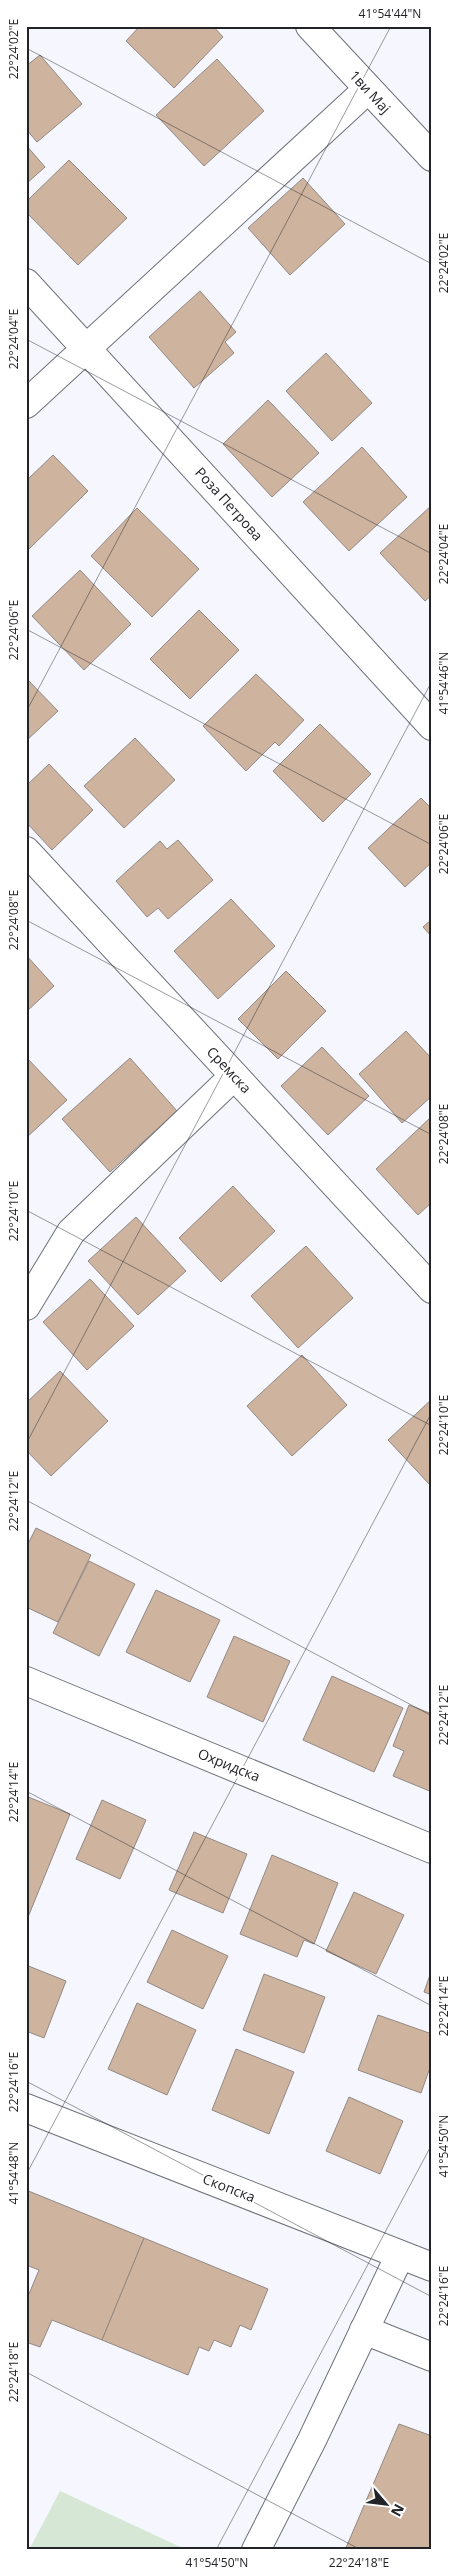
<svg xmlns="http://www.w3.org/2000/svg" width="458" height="2576" font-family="'Open Sans',sans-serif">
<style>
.green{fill:#d6e8d5}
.building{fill:#ceb39f;stroke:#928983}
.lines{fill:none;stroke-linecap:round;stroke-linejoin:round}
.minor-casing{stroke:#70727a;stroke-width:30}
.minor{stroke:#fff;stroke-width:28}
.ticks{fill:none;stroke:#222327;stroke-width:1;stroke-opacity:0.45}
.labels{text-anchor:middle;stroke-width:4.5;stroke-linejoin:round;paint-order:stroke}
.street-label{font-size:14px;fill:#222327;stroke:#fff}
.neatline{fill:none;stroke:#222327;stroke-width:2}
.ticks-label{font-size:12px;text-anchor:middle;fill:#222327}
</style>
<rect width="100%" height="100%" fill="#f5f6fe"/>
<path class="green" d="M 60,2491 L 187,2550 L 29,2550 Z"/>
<g class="building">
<path d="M 140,26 L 213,26 L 223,37 L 174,88 L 126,41 Z"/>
<path d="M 40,55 L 82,104 L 37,142 L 26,129 L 26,66 Z"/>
<path d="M 217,59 L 264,111 L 204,166 L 156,115 Z"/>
<path d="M 26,145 L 45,167 L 26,184 Z"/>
<path d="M 69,160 L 127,218 L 78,265 L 26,212 L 26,202 Z"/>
<path d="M 303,178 L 345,224 L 290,275 L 248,228 Z"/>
<path d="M 200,291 L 236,332 L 225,342 L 234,353 L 194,388 L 149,337 Z"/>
<path d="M 326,353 L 372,403 L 332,441 L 286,391 Z"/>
<path d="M 268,400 L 319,453 L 272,497 L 223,444 Z"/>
<path d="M 362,447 L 407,497 L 349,551 L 303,502 Z"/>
<path d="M 53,455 L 88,491 L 29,549 L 26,546 L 26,481 Z"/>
<path d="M 432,505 L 432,595 L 425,601 L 380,553 Z"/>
<path d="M 137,508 L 199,569 L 152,617 L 91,556 Z"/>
<path d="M 80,570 L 131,624 L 84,670 L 32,616 Z"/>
<path d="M 199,610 L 239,650 L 190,699 L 150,659 Z"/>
<path d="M 256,674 L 304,720 L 279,746 L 275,742 L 246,771 L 203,726 Z"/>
<path d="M 26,678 L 58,711 L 26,741 Z"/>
<path d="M 320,724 L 371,774 L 323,822 L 273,771 Z"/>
<path d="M 135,738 L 175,780 L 124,828 L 84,786 Z"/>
<path d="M 49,764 L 93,810 L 52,850 L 26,822 L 26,786 Z"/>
<path d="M 421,798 L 432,809 L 432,862 L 405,887 L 368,848 Z"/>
<path d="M 178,840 L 213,880 L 168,919 L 158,908 L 147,917 L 116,881 L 160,841 L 167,849 Z"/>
<path d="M 231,899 L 275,946 L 218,999 L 174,951 Z"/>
<path d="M 432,919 L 432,937 L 423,927 Z"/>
<path d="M 26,955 L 54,986 L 26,1012 Z"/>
<path d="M 286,971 L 326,1011 L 278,1059 L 238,1019 Z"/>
<path d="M 406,1031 L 432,1059 L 432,1096 L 402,1123 L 359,1074 Z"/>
<path d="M 322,1047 L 369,1096 L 328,1135 L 281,1086 Z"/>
<path d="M 26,1057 L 67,1100 L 26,1138 Z"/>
<path d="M 130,1058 L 177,1111 L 110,1172 L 62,1119 Z"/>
<path d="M 431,1117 L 432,1202 L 418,1215 L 376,1169 Z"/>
<path d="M 233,1186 L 275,1231 L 221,1282 L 179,1238 Z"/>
<path d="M 136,1217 L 186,1271 L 138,1315 L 88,1261 Z"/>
<path d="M 306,1246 L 353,1298 L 298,1348 L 251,1296 Z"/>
<path d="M 90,1279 L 134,1326 L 87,1370 L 43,1322 Z"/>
<path d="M 302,1355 L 347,1405 L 292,1456 L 247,1406 Z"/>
<path d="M 60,1371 L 108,1421 L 51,1476 L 26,1450 L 26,1403 Z"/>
<path d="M 432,1399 L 432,1483 L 430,1485 L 388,1440 Z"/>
<path d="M 36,1528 L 91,1555 L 58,1622 L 26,1607 L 26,1548 Z"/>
<path d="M 89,1561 L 135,1584 L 99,1656 L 53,1633 Z"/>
<path d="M 156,1590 L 220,1620 L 190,1682 L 126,1652 Z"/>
<path d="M 234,1636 L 290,1661 L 263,1722 L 207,1697 Z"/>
<path d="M 332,1676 L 403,1708 L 374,1772 L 303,1740 Z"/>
<path d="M 409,1705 L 432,1714 L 432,1792 L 393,1776 L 404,1751 L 393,1746 Z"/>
<path d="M 26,1796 L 70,1814 L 26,1922 Z"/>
<path d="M 102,1800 L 146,1820 L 120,1879 L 76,1859 Z"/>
<path d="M 194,1832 L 247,1854 L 223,1913 L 169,1890 Z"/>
<path d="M 272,1855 L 338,1883 L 314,1944 L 304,1940 L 297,1957 L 240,1934 Z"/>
<path d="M 354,1892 L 404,1915 L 376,1974 L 326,1951 Z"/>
<path d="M 172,1930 L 228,1956 L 203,2009 L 147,1982 Z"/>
<path d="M 26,1965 L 66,1981 L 44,2038 L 26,2031 Z"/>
<path d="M 432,1969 L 432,1995 L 424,1992 Z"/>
<path d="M 264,1974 L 325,1997 L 304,2053 L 243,2030 Z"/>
<path d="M 137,2003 L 196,2030 L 167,2095 L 108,2069 Z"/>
<path d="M 378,2015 L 432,2034 L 432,2062 L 421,2093 L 358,2070 Z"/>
<path d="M 236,2049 L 294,2072 L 269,2134 L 212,2110 Z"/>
<path d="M 349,2097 L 403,2121 L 380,2174 L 326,2151 Z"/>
<path d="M 26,2190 L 144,2238 L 102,2340 L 52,2320 L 40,2347 L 26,2342 L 26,2301 L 39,2270 L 26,2265 Z"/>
<path d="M 144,2238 L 268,2289 L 251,2330 L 240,2325 L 231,2347 L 214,2340 L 209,2351 L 199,2347 L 188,2375 L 102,2340 Z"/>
<path d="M 399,2424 L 432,2436 L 432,2550 L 345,2550 Z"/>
</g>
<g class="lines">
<g class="minor-casing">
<g id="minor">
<path d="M 310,26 L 432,157"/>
<path d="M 26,283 L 432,726"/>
<path d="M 26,404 L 368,89"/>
<path d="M 26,851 L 432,1289"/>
<path d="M 26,1306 L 71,1232 L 234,1076"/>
<path d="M 26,1681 L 432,1849"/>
<path d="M 26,2108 L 432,2267"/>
<path d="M 364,2330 L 432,2357"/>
<path d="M 256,2550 L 312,2440 L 400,2255"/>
</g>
</g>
<use href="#minor" class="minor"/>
</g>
<path class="ticks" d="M 26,48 L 432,264M 26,339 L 432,554M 26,629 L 432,845M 26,712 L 391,26M 26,920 L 432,1135M 26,1210 L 432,1426M 26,1444 L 432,681M 26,1500 L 432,1716M 26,1791 L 432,2006M 26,2081 L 432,2297M 26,2175 L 432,1412M 26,2372 L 361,2550M 216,2550 L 432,2144"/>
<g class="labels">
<g class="street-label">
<text transform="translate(370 92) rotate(47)" y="5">1ви Мај</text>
<text transform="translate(229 504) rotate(48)" y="5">Роза Петрова</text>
<text transform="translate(229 1070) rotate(47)" y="5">Сремска</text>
<text transform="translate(229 1765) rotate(22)" y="5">Охридска</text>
<text transform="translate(229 2188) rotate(21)" y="5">Скопска</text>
</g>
</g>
<rect width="458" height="2576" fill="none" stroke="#ffffff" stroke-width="55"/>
<g transform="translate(386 2504) rotate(118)" stroke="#ffffff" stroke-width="4" paint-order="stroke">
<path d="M0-4L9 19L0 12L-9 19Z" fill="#222327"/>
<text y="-8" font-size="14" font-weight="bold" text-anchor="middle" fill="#222327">N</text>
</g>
<rect x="28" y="28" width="402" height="2520" class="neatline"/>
<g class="ticks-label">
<text x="390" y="18">41°54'44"N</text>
<text transform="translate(14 49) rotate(-90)" y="4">22°24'02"E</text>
<text transform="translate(444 263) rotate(-90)" y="4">22°24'02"E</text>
<text transform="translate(14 339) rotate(-90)" y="4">22°24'04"E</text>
<text transform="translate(444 554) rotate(-90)" y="4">22°24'04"E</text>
<text transform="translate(14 630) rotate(-90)" y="4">22°24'06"E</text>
<text transform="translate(444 683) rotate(-90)" y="4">41°54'46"N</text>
<text transform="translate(444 844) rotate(-90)" y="4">22°24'06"E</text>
<text transform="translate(14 920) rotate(-90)" y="4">22°24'08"E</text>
<text transform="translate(444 1134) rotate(-90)" y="4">22°24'08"E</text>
<text transform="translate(14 1211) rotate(-90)" y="4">22°24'10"E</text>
<text transform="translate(444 1425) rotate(-90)" y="4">22°24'10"E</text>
<text transform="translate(14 1501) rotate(-90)" y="4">22°24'12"E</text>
<text transform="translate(444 1715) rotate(-90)" y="4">22°24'12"E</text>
<text transform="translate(14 1792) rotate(-90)" y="4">22°24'14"E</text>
<text transform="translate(444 2006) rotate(-90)" y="4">22°24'14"E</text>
<text transform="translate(14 2082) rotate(-90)" y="4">22°24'16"E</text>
<text transform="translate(444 2146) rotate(-90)" y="4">41°54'50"N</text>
<text transform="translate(14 2173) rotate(-90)" y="4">41°54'48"N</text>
<text transform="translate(444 2296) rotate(-90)" y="4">22°24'16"E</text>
<text transform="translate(14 2372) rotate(-90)" y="4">22°24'18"E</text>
<text x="217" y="2567">41°54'50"N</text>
<text x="359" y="2567">22°24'18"E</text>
</g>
</svg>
